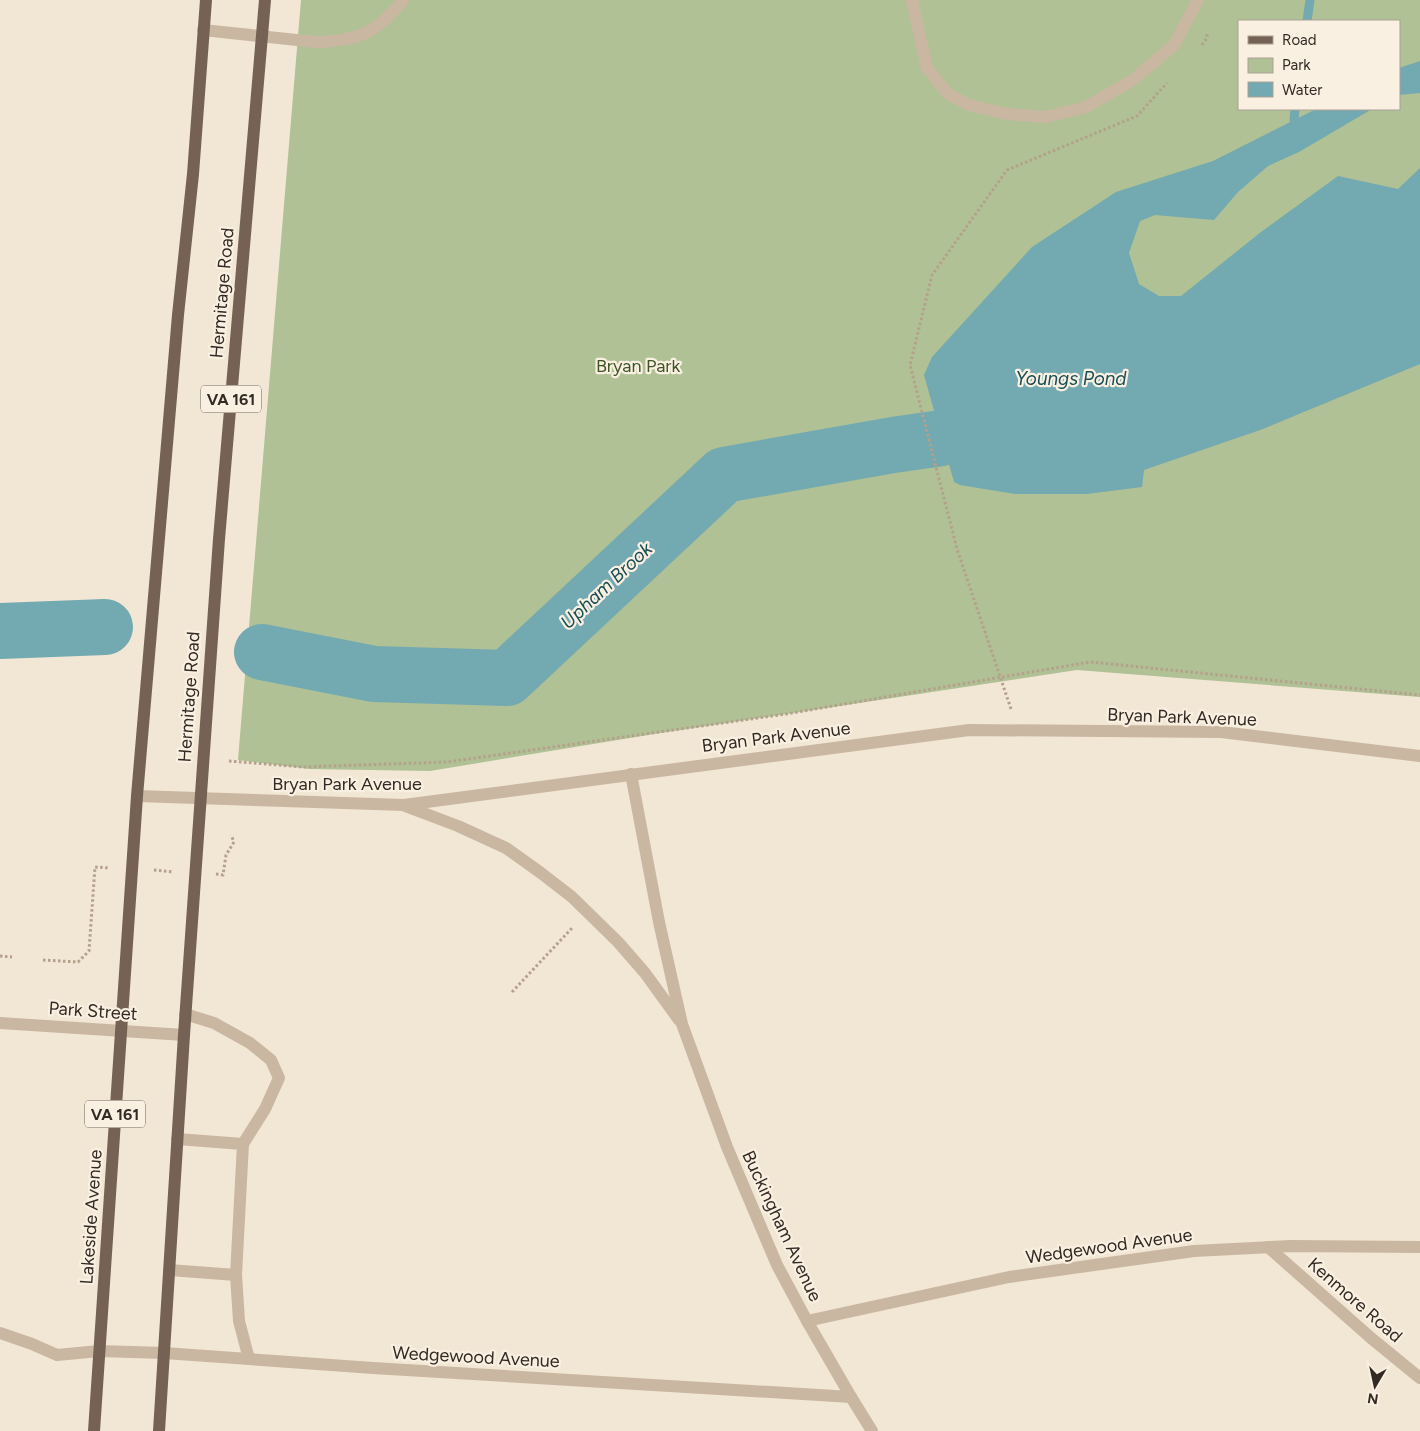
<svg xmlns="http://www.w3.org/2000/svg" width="1420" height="1431" font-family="Figtree,sans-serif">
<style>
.green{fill:#afc195;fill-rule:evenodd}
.water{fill:#73a9b0}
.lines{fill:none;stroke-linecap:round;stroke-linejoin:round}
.stream{stroke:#73a9b0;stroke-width:9}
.river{stroke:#73a9b0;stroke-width:56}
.path{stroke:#b5a18b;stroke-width:3;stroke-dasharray:2.5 2.5;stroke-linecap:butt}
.minor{stroke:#cab7a1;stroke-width:12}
.major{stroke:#766254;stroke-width:12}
.labels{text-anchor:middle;stroke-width:4.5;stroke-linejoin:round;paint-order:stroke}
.shield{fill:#faf0e1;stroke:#6f655d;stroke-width:1}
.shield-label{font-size:16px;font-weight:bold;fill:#332a24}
.street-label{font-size:18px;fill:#332a24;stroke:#faf0e1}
.park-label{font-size:18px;fill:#3f5327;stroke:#faf0e1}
.water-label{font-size:19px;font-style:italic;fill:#184e56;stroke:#faf0e1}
</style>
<rect width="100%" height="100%" fill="#f2e6d5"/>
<path class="green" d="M 301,0 L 1420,0 L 1420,697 L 1077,670 L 654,734 L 430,771 L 310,769 L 238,760 ZM 1239,21 L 1399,21 L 1399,109 L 1239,109 Z"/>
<g class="water">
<path d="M 1420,61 L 1420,93 L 1399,95 L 1399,68 Z"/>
<path d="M 1316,109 L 1372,109 L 1299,152 L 1268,166 L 1238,192 L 1214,220 L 1155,215 L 1140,221 L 1129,253 L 1139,284 L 1159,296 L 1181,296 L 1261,232 L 1338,176 L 1398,189 L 1420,168 L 1420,364 L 1263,429 L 1144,470 L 1142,487 L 1087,494 L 1015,494 L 960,485 L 954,482 L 924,375 L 932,357 L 1032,247 L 1116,192 L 1213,161 Z"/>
</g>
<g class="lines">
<g class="stream">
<path d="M 1307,21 L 1310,0"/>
<path d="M 1294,120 L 1295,109"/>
</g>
<g class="river">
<path d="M 0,631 L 105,627"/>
<path d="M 262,652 L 374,674 L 507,678 L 724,475 L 893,445 L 942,438"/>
</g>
<g class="path">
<path d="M 1202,45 L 1207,38 L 1207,33"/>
<path d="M 1011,709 L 957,549 L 910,365 L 932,275 L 1007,170 L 1137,116 L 1167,83"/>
<path d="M 229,761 L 303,767 L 447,762 L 786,714 L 1090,662 L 1420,695"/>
<path d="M 154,870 L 173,872"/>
<path d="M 216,874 L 223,875 L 226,855 L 234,842 L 231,835"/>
<path d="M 0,956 L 12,957"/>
<path d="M 43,960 L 78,962 L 89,951 L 95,867 L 110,868"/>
<path d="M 512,992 L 573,927"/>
</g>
<g class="minor">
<path d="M 912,0 L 927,68 L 947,93 L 969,105 L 1007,114 L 1046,117 L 1086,107 L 1133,80 L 1174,45 L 1198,0"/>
<path d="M 203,30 L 316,42 C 358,41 377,33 403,0"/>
<path d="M 631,774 L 659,922 L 682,1024 L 727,1147 L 777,1265 L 807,1321 L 851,1397 L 872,1431"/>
<path d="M 137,796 L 404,805 L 969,730 L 1221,732 L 1420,756"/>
<path d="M 405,806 L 458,826 L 506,848 L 541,873 L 572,897 L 618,942 L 645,973 L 679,1020"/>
<path d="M 185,1014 L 214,1023 L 250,1043 L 271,1060 L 279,1078 L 265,1109 L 243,1144"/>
<path d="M 0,1023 L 184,1035"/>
<path d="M 1268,1247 L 1371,1338 L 1420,1378"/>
<path d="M 169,1270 L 236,1275 L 243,1144 L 177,1139"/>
<path d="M 236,1275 L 239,1321 L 249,1359"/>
<path d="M 807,1321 L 1009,1277 L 1194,1251 L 1290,1246 L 1420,1247"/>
<path d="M 0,1333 L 32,1344 L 57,1355 L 99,1351 L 164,1353 L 373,1368 L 851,1397"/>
</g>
<g class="major">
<path d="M 94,1431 L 137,796 L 178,315 L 193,174 L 206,0"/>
<path d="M 159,1431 L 184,1035 L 219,539 L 265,0"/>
</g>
</g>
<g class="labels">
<g class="shield">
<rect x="201" y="385.5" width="60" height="27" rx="4"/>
<rect x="85" y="1100.5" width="60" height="27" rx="4"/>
</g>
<g class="shield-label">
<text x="231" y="405">VA 161</text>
<text x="115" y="1120">VA 161</text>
</g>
<g class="street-label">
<text transform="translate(222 293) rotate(-85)" y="6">Hermitage Road</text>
<text transform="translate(189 697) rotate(-86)" y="6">Hermitage Road</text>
<text transform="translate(1182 717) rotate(2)" y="6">Bryan Park Avenue</text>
<text transform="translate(776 737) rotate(-7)" y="6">Bryan Park Avenue</text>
<text x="347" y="790">Bryan Park Avenue</text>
<text transform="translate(93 1011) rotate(4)" y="6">Park Street</text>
<text transform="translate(91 1217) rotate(-86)" y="6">Lakeside Avenue</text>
<text transform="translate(782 1226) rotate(65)" y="6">Buckingham Avenue</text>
<text transform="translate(1109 1246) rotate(-8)" y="6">Wedgewood Avenue</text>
<text transform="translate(1355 1300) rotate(41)" y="6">Kenmore Road</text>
<text transform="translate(476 1357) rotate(3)" y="6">Wedgewood Avenue</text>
</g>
<g class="park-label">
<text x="638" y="372">Bryan Park</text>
</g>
<g class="water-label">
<text x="1071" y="385">Youngs Pond</text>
<text transform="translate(606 585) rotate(-43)" y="7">Upham Brook</text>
</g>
</g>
<rect x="1238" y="20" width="162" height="90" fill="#faf0e1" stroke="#aaa195"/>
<rect x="1248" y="36" width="25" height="8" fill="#766254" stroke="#aaa195"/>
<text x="1282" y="45" font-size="15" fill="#332a24">Road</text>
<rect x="1248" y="58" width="25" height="15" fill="#afc195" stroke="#aaa195"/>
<text x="1282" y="70" font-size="15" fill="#332a24">Park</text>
<rect x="1248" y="82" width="25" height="15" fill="#73a9b0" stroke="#aaa195"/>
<text x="1282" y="95" font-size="15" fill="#332a24">Water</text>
<g transform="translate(1375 1386) rotate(189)" stroke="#faf0e1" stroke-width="4" paint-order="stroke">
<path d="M0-4L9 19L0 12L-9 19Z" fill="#332a24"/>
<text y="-8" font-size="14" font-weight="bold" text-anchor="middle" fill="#332a24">N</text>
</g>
</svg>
